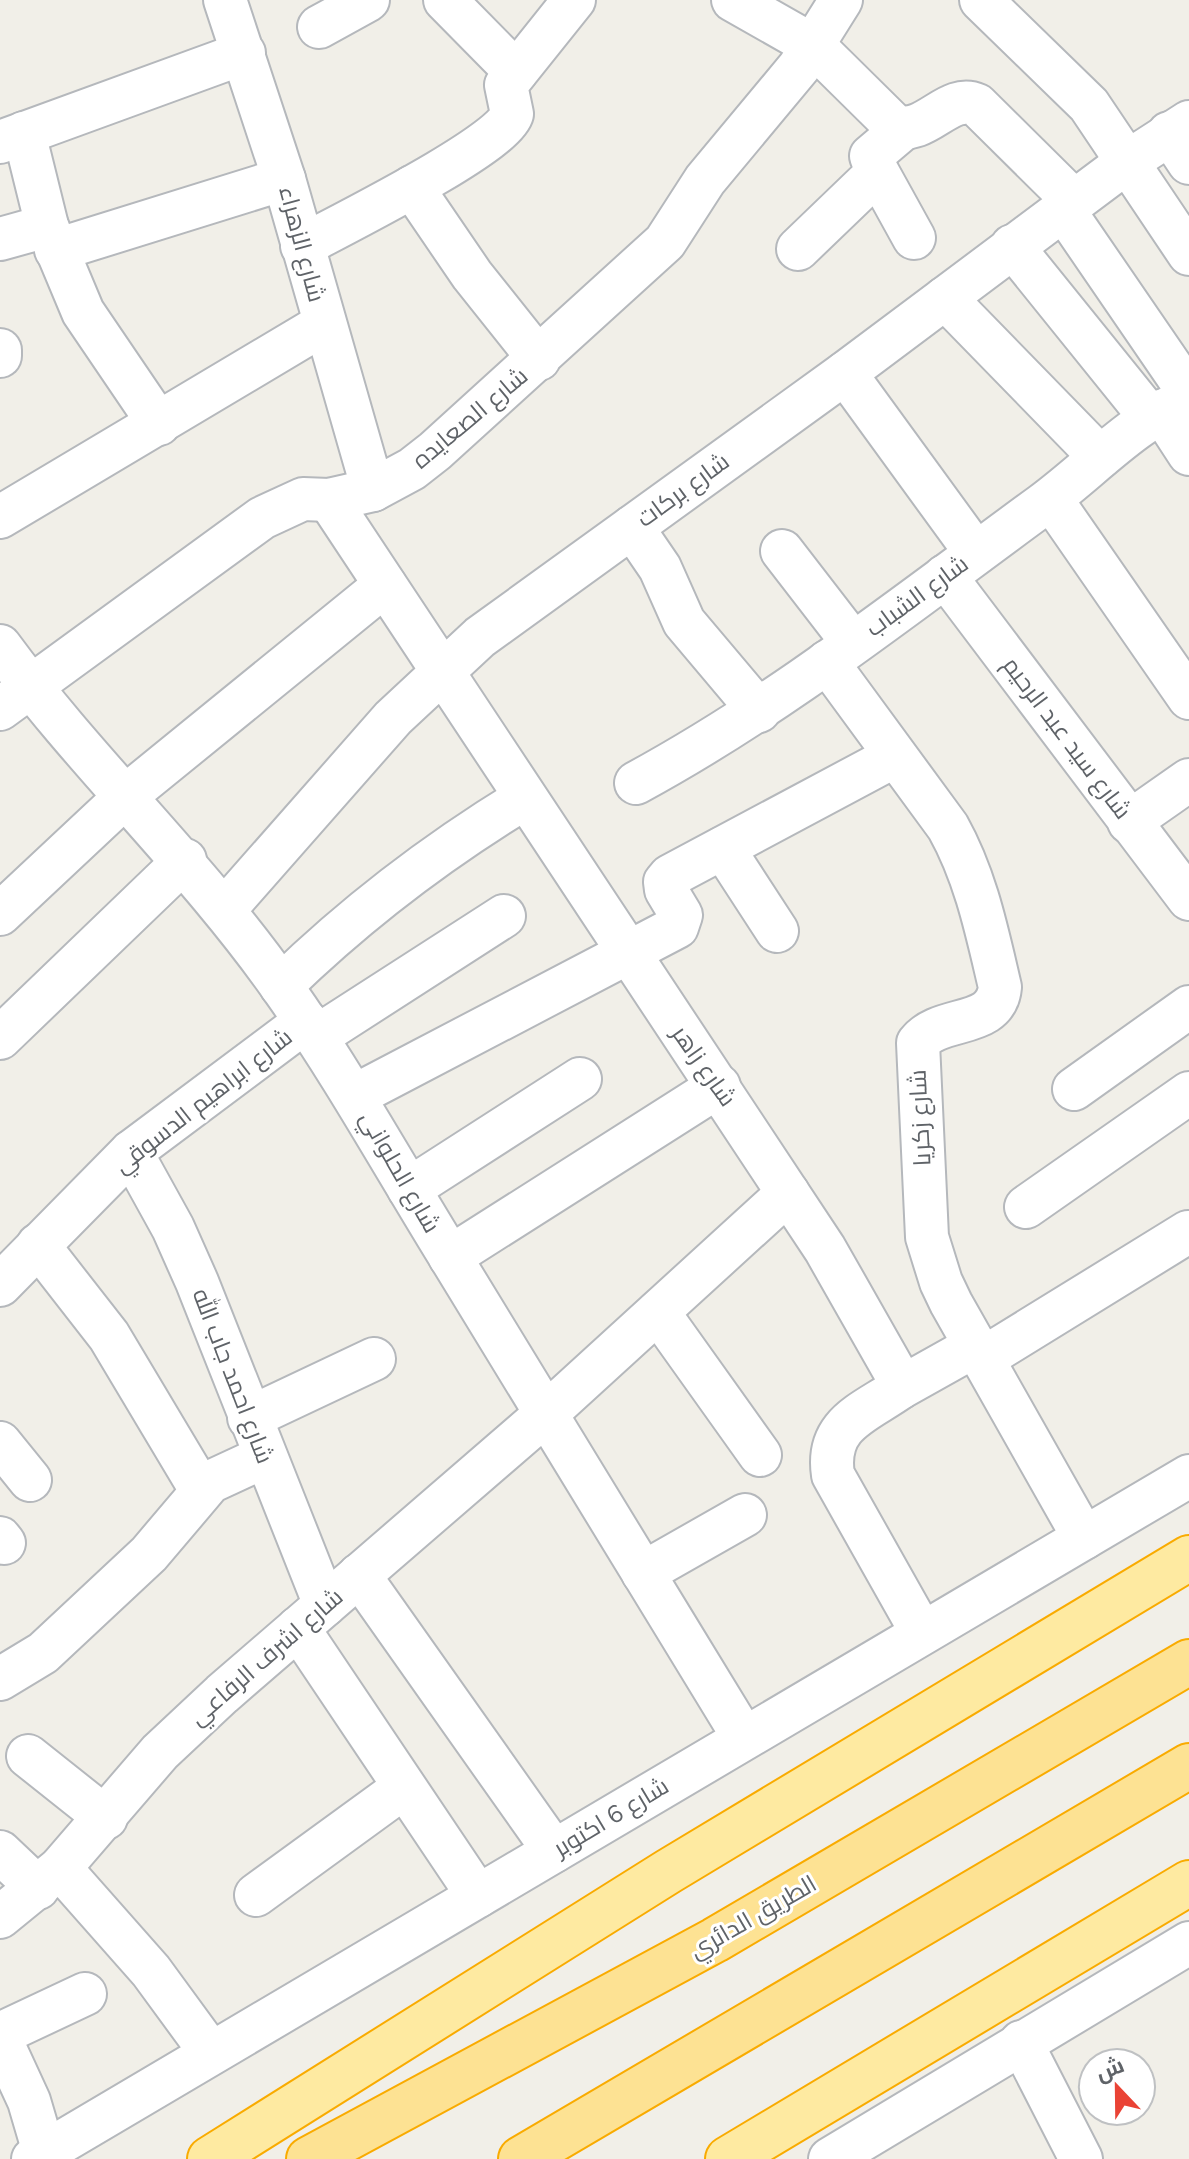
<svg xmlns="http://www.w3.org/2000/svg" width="1189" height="2159" font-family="Mulish,Cairo,sans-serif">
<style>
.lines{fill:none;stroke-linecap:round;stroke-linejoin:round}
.minor-casing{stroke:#b5b8bc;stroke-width:46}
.trunk-casing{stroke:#f9ab00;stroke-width:48}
.motorway-casing{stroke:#f9ab00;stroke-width:48}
.minor{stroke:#fff;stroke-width:42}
.trunk{stroke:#feeaa1;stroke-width:44}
.motorway{stroke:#fde293;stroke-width:44}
.labels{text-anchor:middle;stroke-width:6;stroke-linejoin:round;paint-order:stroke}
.street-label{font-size:24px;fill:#5f6368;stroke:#fff}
</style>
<rect width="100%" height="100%" fill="#f1efe8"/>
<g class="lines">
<g class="minor-casing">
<g id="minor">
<path d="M 225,0 L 284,179 L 373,490"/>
<path d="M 445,0 L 516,72"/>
<path d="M 733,0 L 814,46 L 895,126 C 927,136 948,92 977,105 L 1074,201"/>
<path d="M 981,0 L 1089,105 L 1189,254"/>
<path d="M 319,27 L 368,0"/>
<path d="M 24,133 L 47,226 L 83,312 L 159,424"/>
<path d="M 1169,133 L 1189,163"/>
<path d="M 0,142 L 244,53"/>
<path d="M 877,171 L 914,238"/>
<path d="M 412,187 L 472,275 L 539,359"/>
<path d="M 1063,209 L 1189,393"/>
<path d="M 0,239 L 47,226"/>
<path d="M 302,246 C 337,227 505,144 512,114 L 506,85 L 574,0"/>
<path d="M 1012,246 L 1150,417"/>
<path d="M 798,249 L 877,173 L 871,156 L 904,128"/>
<path d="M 56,250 L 284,179"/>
<path d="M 945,298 L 1100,457"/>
<path d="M 0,350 L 0,356"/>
<path d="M 845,373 L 976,553"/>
<path d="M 1161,411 L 1189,454"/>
<path d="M 1051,499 L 1189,698"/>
<path d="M 329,500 L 825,1249 L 900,1381 L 900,1388 C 865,1413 825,1423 833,1475 L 922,1633"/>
<path d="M 0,517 L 324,324"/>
<path d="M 632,527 L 660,568 L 684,622 L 759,711"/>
<path d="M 782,551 L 853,643"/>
<path d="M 945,576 L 1189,899"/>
<path d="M 0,646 C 88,766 198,867 284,990 C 344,1075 394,1166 449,1255 C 547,1417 646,1577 744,1738"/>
<path d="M 827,662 L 948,827 C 976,877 987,932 1000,987 C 996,1030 940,1014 918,1043 L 927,1237 L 941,1282 L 951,1303 L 1084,1538"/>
<path d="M 0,709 L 262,518 L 303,499 L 329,500 L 373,490 L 412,469 L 435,451 L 665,242 L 705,180 L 799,67 L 841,0"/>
<path d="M 636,783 C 780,705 909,602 1042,505 C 1092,468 1131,423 1189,398"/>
<path d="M 1129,822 L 1189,780"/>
<path d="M 723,848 L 777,931"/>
<path d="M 224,910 L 393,718 L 480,637 L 845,373 L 1127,162 L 1189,122"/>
<path d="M 0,914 L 127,795 L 385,585"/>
<path d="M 281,986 C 356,913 436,852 525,798"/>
<path d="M 316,1037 L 504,916"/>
<path d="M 0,1038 L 185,860"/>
<path d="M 1074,1089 L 1189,1007"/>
<path d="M 356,1095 L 677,927 L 681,915 L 666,890 L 665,882 L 670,876 L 895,756"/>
<path d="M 131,1152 L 173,1228 L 197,1282 L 325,1605"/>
<path d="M 409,1189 L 580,1079"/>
<path d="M 1026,1207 L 1189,1093"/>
<path d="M 38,1245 L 109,1336 L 201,1490"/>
<path d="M 450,1257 L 719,1086"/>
<path d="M 0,1285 L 131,1152 L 306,1021"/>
<path d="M 658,1312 L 760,1455"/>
<path d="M 982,1359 L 1188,1232"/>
<path d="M 900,1388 L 975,1346"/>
<path d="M 249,1418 L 374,1359"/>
<path d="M 0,1443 L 30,1480"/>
<path d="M 0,1538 L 4,1543"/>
<path d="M 643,1573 L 745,1515"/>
<path d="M 359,1575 L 554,1851"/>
<path d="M 298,1628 L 478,1896"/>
<path d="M 0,1679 L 43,1653 L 149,1554 L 210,1482 L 264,1457"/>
<path d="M 28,1756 L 106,1818"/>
<path d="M 0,1852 L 38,1888"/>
<path d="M 60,1868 L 151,1971 L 211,2053"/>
<path d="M 256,1895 L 403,1788"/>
<path d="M 0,1917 L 60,1868 L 160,1752 L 222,1694 L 547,1413 L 788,1193"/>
<path d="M 0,2034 L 85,1994"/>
<path d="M 0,2038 L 29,2101 L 44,2152"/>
<path d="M 1021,2042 L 1081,2159"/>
<path d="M 33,2159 L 1189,1476"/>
<path d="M 830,2159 L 1189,1943"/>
</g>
</g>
<g class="trunk-casing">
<g id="trunk">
<path d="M 210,2159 L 669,1871 L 1189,1558"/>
<path d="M 728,2159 L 1189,1883"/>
</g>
</g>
<g class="motorway-casing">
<g id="motorway">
<path d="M 309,2159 L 715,1940 L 1189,1662"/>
<path d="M 521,2159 L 1189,1766"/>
</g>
</g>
<use href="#minor" class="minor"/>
<use href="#trunk" class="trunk"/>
<use href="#motorway" class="motorway"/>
</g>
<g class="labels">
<g class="street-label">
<text transform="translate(302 244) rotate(75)" y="8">شارع الزهراء</text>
<text transform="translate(470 418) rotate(-40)" y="8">شارع الصعايده</text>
<text transform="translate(683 490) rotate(-36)" y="8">شارع بركات</text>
<text transform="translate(917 596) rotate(-36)" y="8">شارع الشباب</text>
<text transform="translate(1067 738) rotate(53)" y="8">شارع سيد عبد الرحيم</text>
<text transform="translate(704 1066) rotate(55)" y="8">شارع زاهر</text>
<text transform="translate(203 1101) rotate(-38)" y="8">شارع ابراهيم الدسوقي</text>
<text transform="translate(920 1118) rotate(-93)" y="8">شارع زكريا</text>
<text transform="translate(400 1172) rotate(60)" y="8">شارع الحلواني</text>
<text transform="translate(233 1376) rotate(69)" y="8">شارع احمد جاب الله</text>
<text transform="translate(266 1657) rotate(-41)" y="8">شارع اشرف الرفاعي</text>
<text transform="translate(611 1817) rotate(-31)" y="8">شارع 6 اكتوبر</text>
<text transform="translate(753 1917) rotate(-30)" y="8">الطريق الدائري</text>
</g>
</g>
<g transform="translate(1117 2087) rotate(338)"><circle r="38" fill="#ffffff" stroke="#bfc1c3" stroke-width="2"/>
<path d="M0-6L14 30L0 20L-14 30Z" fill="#ea4335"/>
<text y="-12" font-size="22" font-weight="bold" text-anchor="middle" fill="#5f6368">ش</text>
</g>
</svg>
